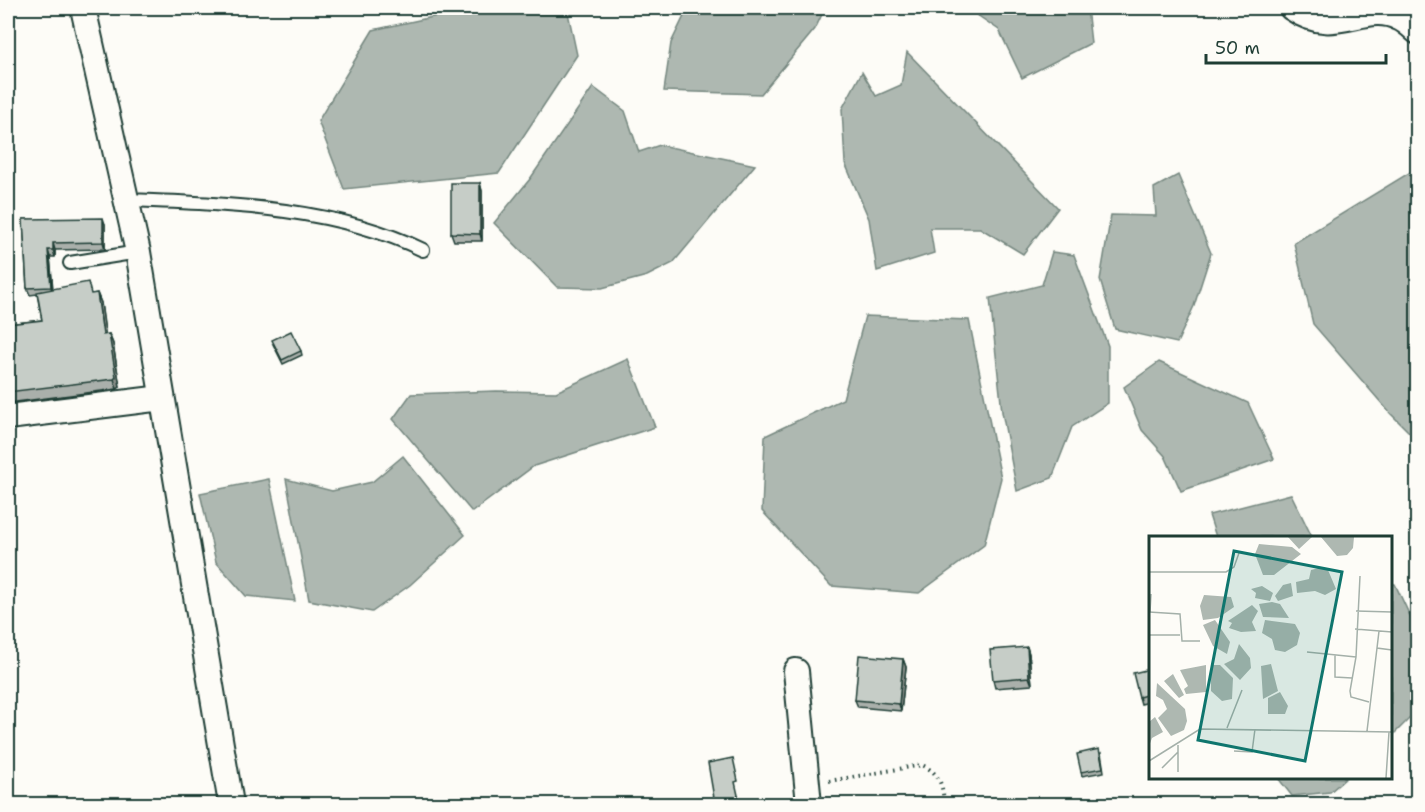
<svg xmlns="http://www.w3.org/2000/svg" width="1425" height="812" font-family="'Shantell Sans',sans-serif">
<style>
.water{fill:#aeb8b1;stroke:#75877f;stroke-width:1.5}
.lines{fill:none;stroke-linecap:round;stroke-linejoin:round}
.lane-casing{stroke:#1f3d34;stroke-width:16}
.street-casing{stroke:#1f3d34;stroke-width:28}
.path{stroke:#1f3d34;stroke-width:4;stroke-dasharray:1.5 4.5;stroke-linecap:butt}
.lane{stroke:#fdfcf7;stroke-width:12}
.street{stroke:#fdfcf7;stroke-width:24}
.wall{fill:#aab0ab;stroke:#1f3d34;stroke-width:1.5}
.shaded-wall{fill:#8b908b;stroke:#1f3d34;stroke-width:1.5}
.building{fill:#c6cdc7;stroke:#1f3d34;stroke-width:1.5}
.inset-road{fill:none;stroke:#a4b0a9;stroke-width:1.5}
.view{fill:#0f766e;fill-opacity:0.15;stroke:#0f766e;stroke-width:3}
.inset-edge{fill:none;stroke:#1f3d34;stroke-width:3}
</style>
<rect width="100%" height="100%" fill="#fdfcf7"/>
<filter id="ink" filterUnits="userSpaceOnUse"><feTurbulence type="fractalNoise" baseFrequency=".0167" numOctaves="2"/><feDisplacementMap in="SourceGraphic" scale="12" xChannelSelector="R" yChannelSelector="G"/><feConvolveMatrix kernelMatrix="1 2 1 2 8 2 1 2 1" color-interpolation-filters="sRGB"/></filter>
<g filter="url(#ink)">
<g class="water">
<path d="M 474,8 L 567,8 L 577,55 L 499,173 L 344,189 L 318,121 L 373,30 Z"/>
<path d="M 688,8 L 825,8 L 815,29 L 761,94 L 664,91 L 671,43 Z"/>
<path d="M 967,8 L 1087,8 L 1091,43 L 1022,78 L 999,30 Z"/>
<path d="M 907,52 L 1058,208 L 1023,254 L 980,228 L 930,228 L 934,253 L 877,271 L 869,219 L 845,163 L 842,109 L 862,72 L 876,96 L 901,85 Z"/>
<path d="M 593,87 L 625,111 L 639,152 L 660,145 L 755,165 L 673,263 L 647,276 L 602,288 L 557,287 L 494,223 L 530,179 Z"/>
<path d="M 1417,168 L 1417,440 L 1390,413 L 1313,324 L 1294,243 Z"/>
<path d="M 1178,175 L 1211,253 L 1194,306 L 1177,343 L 1115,329 L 1100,280 L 1111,215 L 1156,216 L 1154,188 Z"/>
<path d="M 1052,252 L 1074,255 L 1108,346 L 1108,403 L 1072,427 L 1052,478 L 1017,491 L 1002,412 L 990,298 L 1042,285 Z"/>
<path d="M 865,316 L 969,320 L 1001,478 L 984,545 L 919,593 L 831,586 L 762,511 L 765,436 L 843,399 Z"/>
<path d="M 628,359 L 655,427 L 534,466 L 472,512 L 393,419 L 411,394 L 496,391 L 556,392 Z"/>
<path d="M 1159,362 L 1248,403 L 1274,459 L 1181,491 L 1165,456 L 1142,430 L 1124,387 Z"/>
<path d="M 403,456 L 465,535 L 410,585 L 372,612 L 309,600 L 286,479 L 332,491 L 372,482 Z"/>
<path d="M 269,479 L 295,601 L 246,596 L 216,562 L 200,493 Z"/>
<path d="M 1291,494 L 1312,537 L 1216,537 L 1209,515 Z"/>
<path d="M 1391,584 L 1395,584 L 1417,631 L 1418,710 L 1391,737 Z"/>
<path d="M 1278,778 L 1346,778 L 1330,792 L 1292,796 Z"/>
</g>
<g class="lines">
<g class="lane-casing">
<g id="lane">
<path d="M 126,200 C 225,204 332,206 423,250"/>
<path d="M 70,263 L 138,252"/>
</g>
</g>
<g class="street-casing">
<g id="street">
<path d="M 83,8 L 138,252 L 231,804"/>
<path d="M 1292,8 C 1336,39 1364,0 1399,18 C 1406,21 1412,27 1418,32"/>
<path d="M 8,417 L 162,398"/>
<path d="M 796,671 L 809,804"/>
</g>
</g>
<path class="path" d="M 829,781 L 922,765 C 940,773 943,786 944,804"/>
<use href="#lane" class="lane"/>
<use href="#street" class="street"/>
</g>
<g class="wall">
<path d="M 480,183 L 482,191 L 482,241 L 454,241 L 451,233 Z"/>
<path d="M 23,219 L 105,224 L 105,249 L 55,250 L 55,257 L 50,257 L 53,289 L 92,294 L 97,293 L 101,303 L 105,335 L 109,334 L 113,344 L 120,387 L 117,389 L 8,403 L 8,324 L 42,320 L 37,294 L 30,295 L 27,288 Z"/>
<path d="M 273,344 L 301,351 L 302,355 L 283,364 Z"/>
<path d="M 1027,647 L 1029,654 L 1032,685 L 995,688 L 993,680 Z"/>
<path d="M 903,659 L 906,667 L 901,711 L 858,707 L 855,700 Z"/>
<path d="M 1150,669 L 1150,702 L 1141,704 L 1139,697 Z"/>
<path d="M 1101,753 L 1104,772 L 1082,776 L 1081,772 Z"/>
</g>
<g class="shaded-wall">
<path d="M 480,183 L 482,191 L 482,241 L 480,234 Z"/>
<path d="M 103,218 L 105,224 L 105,249 L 103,242 Z"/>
<path d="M 53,243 L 55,250 L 55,257 L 53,250 Z"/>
<path d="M 48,250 L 50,257 L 53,293 L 51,287 Z"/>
<path d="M 97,293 L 101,303 L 107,345 L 103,335 Z"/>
<path d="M 109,334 L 113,344 L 120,387 L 117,389 L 114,379 Z"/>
<path d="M 1027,647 L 1029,654 L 1032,685 L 1029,677 Z"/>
<path d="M 903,659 L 906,667 L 901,711 L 899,704 Z"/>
</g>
<g class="building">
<path d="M 451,183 L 480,183 L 480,234 L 451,233 Z"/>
<path d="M 103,218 L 103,242 L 53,243 L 53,250 L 48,250 L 51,287 L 27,288 L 23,219 Z"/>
<path d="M 88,282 L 91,294 L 97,293 L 103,335 L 109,334 L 116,377 L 114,379 L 8,392 L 8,324 L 42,320 L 37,292 Z"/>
<path d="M 291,331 L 301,351 L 282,360 L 272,340 Z"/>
<path d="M 1027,647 L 1029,677 L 993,680 L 990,650 Z"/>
<path d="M 859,655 L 903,659 L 899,704 L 855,700 Z"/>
<path d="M 1150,669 L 1150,694 L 1139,697 L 1133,673 Z"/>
<path d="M 1099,749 L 1103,768 L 1081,772 L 1077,754 Z"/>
<path d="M 733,758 L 738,781 L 735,782 L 740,804 L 715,804 L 708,763 Z"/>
</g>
</g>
<g transform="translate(1149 536)">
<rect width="243" height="243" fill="#fdfcf7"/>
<path d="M 139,1 L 163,1 L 150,13 ZM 172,1 L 205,1 L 204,12 L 198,19 L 188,20 ZM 110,8 L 143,11 L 152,18 L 125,39 L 114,39 L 106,18 ZM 170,32 L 179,34 L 187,53 L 176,59 L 166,55 L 148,57 L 147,46 L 160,43 L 162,34 ZM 142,47 L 144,60 L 129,65 L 126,60 L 134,49 ZM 113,50 L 124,57 L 121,65 L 106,62 L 107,57 L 102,53 ZM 55,59 L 82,61 L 85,71 L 69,82 L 54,84 L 51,70 ZM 123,66 L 131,68 L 140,82 L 114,81 L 110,68 ZM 103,69 L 109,75 L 103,86 L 107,95 L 92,96 L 80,92 L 83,87 L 79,85 ZM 66,84 L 81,106 L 78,118 L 64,110 L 54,89 ZM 116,84 L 146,88 L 151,97 L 148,109 L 136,116 L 126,114 L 123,103 L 113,97 ZM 90,108 L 101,122 L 102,132 L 91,144 L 75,128 L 85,123 ZM 122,128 L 129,155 L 114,163 L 112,130 ZM 57,129 L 57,156 L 37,158 L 35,153 L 39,150 L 31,134 ZM 62,129 L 71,129 L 84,142 L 83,163 L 73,165 L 62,155 ZM 24,138 L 35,159 L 30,162 L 15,145 ZM 8,147 L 36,173 L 38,185 L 35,194 L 22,200 L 9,182 L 18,173 L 14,164 L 7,160 ZM 131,156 L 139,170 L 136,178 L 119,178 L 119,162 ZM 6,181 L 14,196 L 3,202 L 0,210 L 0,186 Z" fill="#aeb8b1"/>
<path class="inset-road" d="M 0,36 L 77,36 L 85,31 L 90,17M 211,40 L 207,121 L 201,155 L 202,161 L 220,166M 207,75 L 243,76M 0,76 L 31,78 L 33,105 L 51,105M 1,76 L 2,58M 206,93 L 243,96M 230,95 L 228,112 L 243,114M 0,99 L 31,99M 158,116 L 207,121M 186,119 L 186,141 L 203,142M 78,192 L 93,154M 218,195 L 228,112M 29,209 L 29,236M 85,215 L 103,216 L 106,193M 0,225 L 51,193 L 243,196M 13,232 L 29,216M 237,242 L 240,196"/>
<path class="view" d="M 85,15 L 193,36 L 156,225 L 49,204 Z"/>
<rect width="243" height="243" class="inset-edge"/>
</g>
<rect width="1425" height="812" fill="none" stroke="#fdfcf7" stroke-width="30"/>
<rect x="15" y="15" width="1395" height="782" fill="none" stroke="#1f3d34" stroke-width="2" filter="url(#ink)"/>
<path d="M1206 54v9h180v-9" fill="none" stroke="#1f3d34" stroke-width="3"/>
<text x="1215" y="54" font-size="18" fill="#1f3d34" stroke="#fdfcf7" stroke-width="4.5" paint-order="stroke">50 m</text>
</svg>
